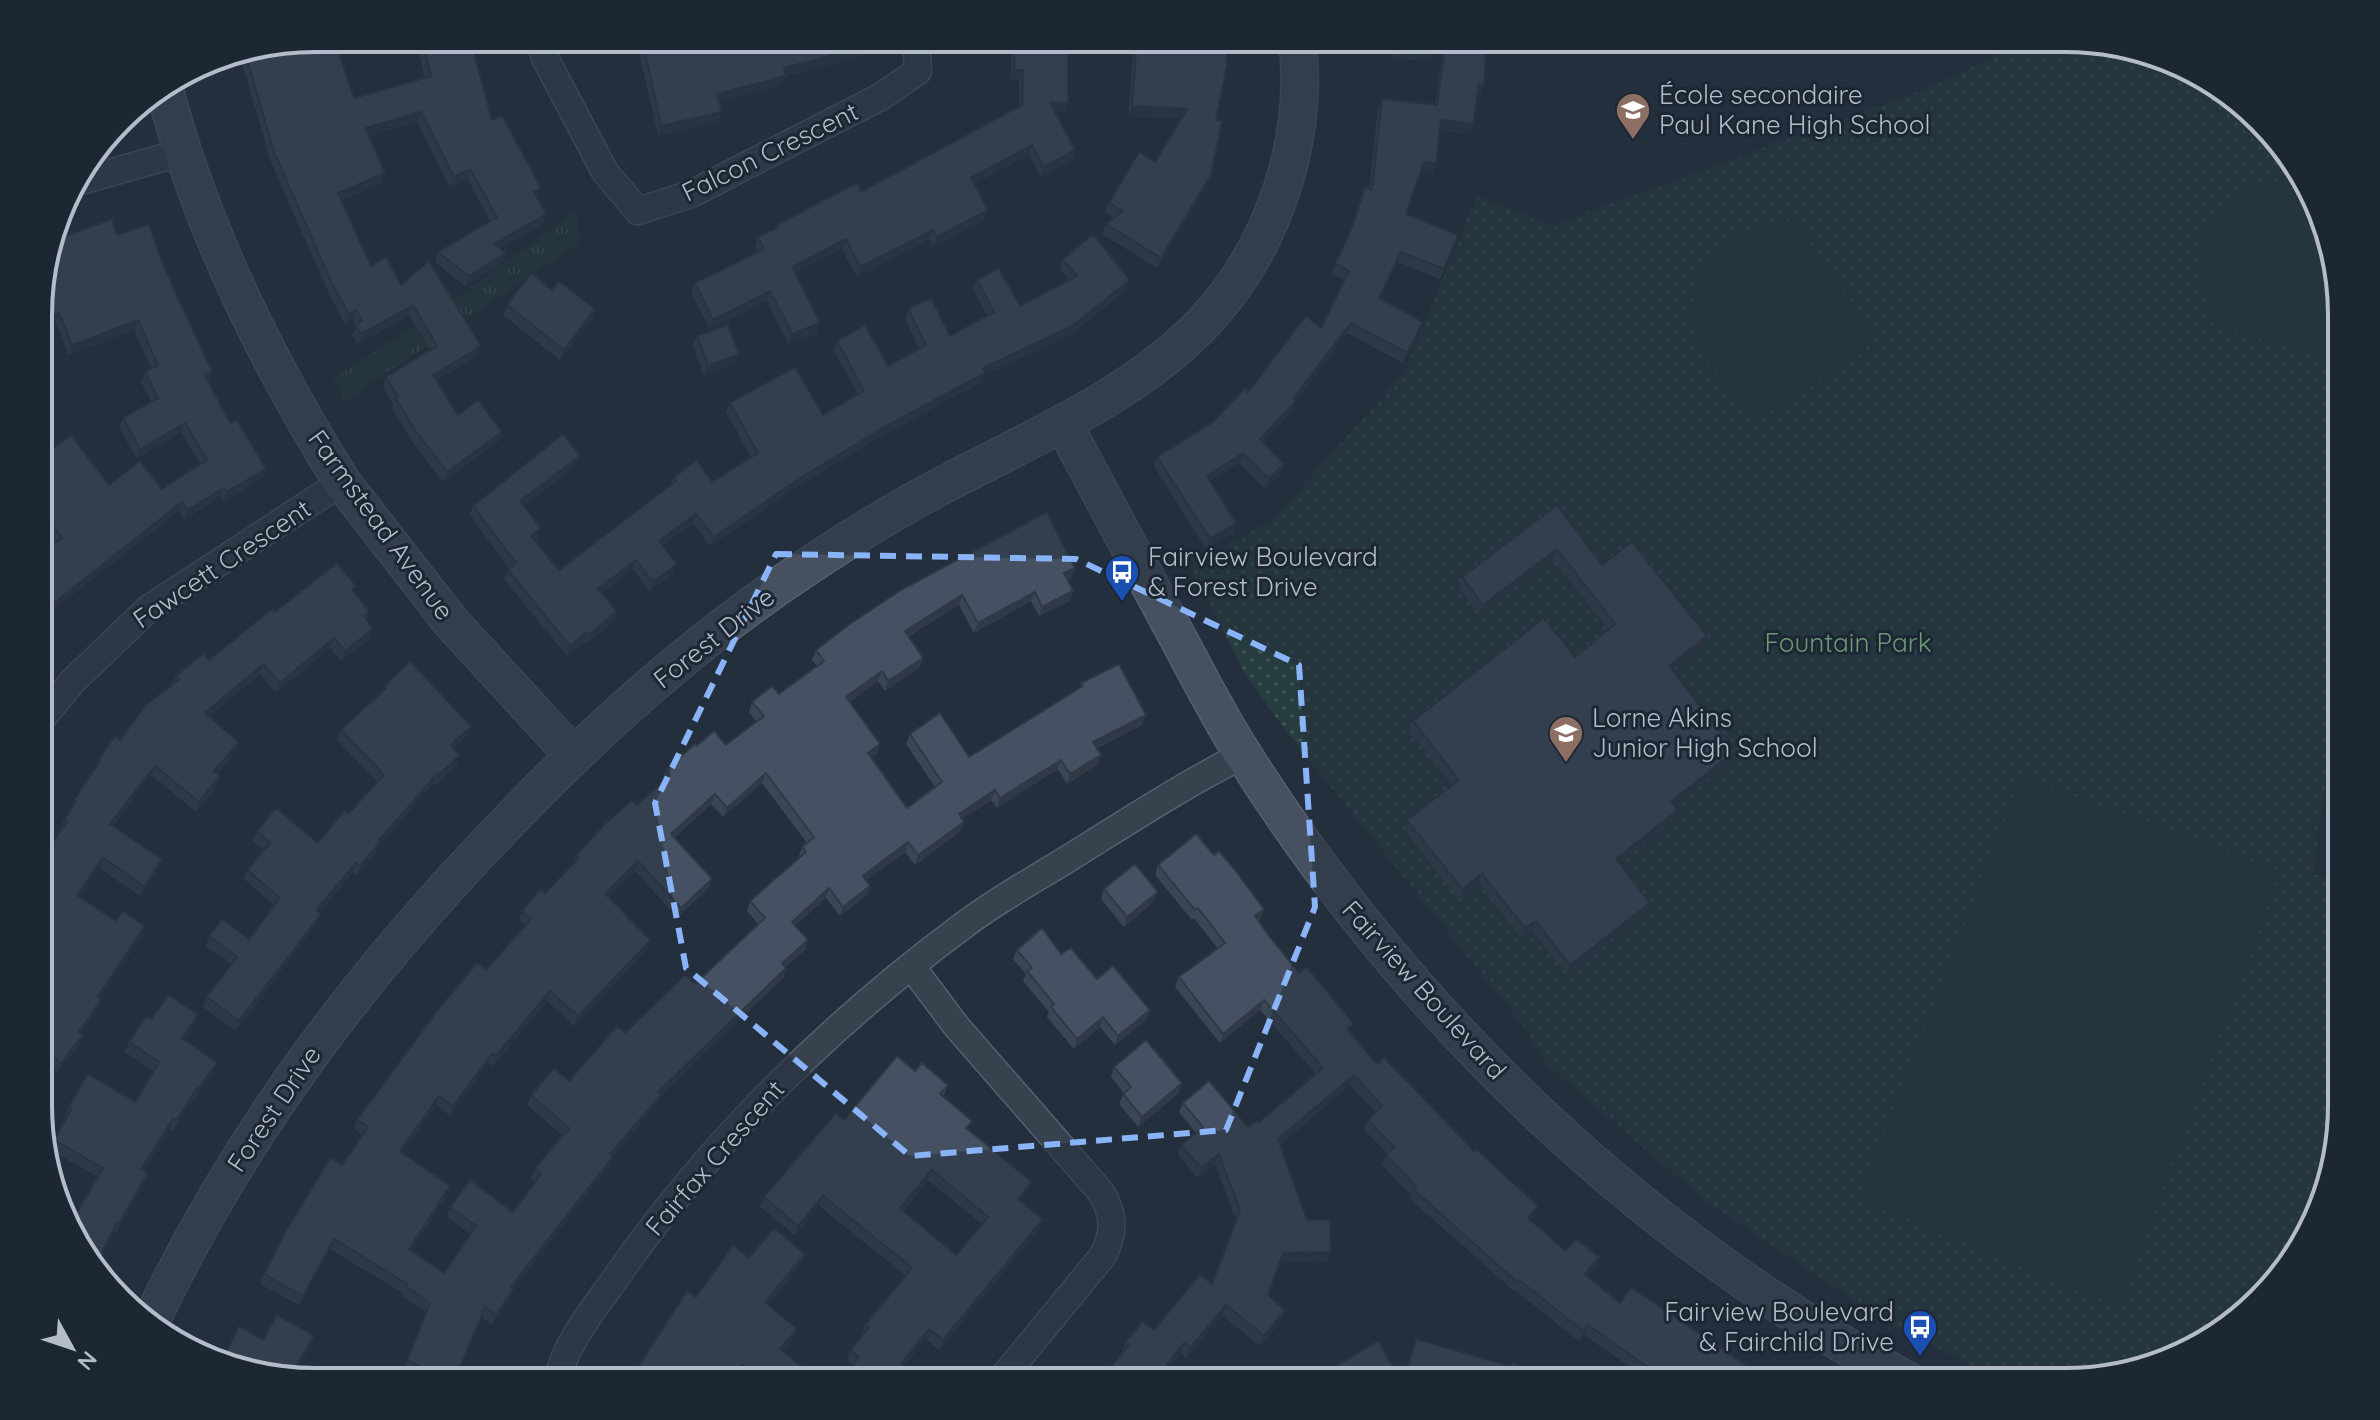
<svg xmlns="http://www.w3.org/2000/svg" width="2380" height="1420" font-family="Quicksand,sans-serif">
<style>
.grass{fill:url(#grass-tufts)}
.park{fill:url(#park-dots)}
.pitch{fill:#263c3f}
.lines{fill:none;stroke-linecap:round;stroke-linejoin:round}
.street-casing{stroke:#565f6c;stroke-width:29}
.secondary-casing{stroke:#565f6c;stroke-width:39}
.street{stroke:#38414e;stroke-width:26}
.secondary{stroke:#465061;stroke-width:36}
.wall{fill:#3b4654;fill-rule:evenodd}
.shaded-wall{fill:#303945}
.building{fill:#455162;stroke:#303945;stroke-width:2;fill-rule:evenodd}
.marked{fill:none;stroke:#8ab4f8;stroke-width:6;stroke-dasharray:16 10;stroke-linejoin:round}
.labels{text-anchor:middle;stroke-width:6;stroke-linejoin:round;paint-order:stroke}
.poi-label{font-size:26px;fill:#b4bcc9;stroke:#1d2633;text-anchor:start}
.street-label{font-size:26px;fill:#b4bcc9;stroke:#1d2633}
.park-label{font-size:26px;fill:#6b9a76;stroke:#1d2633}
.rim{fill:none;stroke:#b4bcc9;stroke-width:4}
</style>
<defs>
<pattern id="grass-tufts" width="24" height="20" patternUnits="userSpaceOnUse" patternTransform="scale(2)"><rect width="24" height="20" fill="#263c3f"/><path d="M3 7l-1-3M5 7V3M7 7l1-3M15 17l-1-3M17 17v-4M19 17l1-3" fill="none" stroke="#435659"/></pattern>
<pattern id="park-dots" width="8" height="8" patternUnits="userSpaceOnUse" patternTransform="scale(2)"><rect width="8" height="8" fill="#263c3f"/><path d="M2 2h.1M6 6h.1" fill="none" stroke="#435659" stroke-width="1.8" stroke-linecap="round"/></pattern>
</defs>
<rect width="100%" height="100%" fill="#242f3e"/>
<path class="grass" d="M 577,211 L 579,243 L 345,401 L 333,379 L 459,296 Z"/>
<path class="park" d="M 2035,38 L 2065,38 L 2204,75 L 2305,176 L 2341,297 L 2341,670 L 2313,874 L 2341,882 L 2341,1122 L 2305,1244 L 2204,1345 L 2082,1381 L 2001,1381 L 1880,1318 L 1705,1200 L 1547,1065 L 1521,1023 L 1283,727 L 1246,675 L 1190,566 L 1272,520 L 1404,373 L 1477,196 L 1553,225 L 1933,86 Z"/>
<g class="pitch">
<path d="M 2288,180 L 2307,185 L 2341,297 L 2341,350 L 2329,360 L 2214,326 L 2200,278 L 2201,239 L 2242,184 Z"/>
<path d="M 1793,219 L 1870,328 L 1864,353 L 1759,418 L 1706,362 L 1690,316 L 1696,276 L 1738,233 Z"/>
<path d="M 2021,776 L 2281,871 L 2119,1308 L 1858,1199 Z"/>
</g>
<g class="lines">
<g class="street-casing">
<g id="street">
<path d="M 540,38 L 545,58 L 605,172 L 638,211 L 691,194 L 882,96 L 918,71 L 916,38"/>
<path d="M 74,183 L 183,152"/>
<path d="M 40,721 L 73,681 L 148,609 L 342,482"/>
<path d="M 912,967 L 957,1027 L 1100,1191 C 1115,1213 1115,1234 1102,1257 L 999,1382"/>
<path d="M 558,1382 C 561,1347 600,1301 620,1272 C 714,1138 832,1023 964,925 C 1001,897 1043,875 1082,850 C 1135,817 1187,783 1243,755"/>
</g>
</g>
<g class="secondary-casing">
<g id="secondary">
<path d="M 164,87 C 200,226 266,360 342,482 L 451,622 L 573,755"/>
<path d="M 1063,423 C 1099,491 1135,558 1171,625 C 1194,667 1215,710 1241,751 C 1405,1012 1636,1235 1908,1381"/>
<path d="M 151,1321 C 242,1130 363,971 510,820 C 601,725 700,637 810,565 C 855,535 902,506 949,482 C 1038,435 1137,394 1206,320 C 1274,246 1310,138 1297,38"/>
</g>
</g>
<use href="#street" class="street"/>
<use href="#secondary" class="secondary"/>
</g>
<g class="wall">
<path d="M 315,38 L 343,45 L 340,55 L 354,98 L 425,78 L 417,46 L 419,38 L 470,38 L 492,120 L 541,188 L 537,198 L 546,214 L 543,224 L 500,248 L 506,253 L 503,263 L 465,286 L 435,262 L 438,252 L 490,221 L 467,178 L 450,187 L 417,122 L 369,136 L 381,183 L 342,200 L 371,266 L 401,285 L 477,356 L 436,381 L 458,415 L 502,432 L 498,442 L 443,482 L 411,440 L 392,409 L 393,405 L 383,387 L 386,377 L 430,350 L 409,315 L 358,344 L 352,336 L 356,326 L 353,320 L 345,324 L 330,296 L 271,162 L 239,53 Z"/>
<path d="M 610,38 L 686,38 L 689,51 L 740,39 L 740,38 L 860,38 L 859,57 L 785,76 L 782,85 L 719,102 L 722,112 L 718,122 L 658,136 L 638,47 L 614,53 Z"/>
<path d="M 1012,38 L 1068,38 L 1064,112 L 1055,112 L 1075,150 L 1072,160 L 1041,177 L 1029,155 L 974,184 L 984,220 L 933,247 L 929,239 L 857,277 L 842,249 L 795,273 L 817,333 L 788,344 L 767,301 L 710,329 L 691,293 L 695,283 L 757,252 L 755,247 L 758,237 L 774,230 L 776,225 L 861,192 L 1019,107 L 1019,80 L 1011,80 Z"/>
<path d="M 1137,38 L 1183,39 L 1183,38 L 1225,38 L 1207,185 L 1157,268 L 1102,234 L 1106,224 L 1114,218 L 1105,212 L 1109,203 L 1155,162 L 1181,119 L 1128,116 L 1134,45 Z"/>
<path d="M 1379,38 L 1434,38 L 1434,49 L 1431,59 L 1393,61 L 1392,40 L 1380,41 Z"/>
<path d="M 1445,47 L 1484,84 L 1480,94 L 1477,94 L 1470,134 L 1440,130 L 1436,163 L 1433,173 L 1420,171 L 1406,214 L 1458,235 L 1440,279 L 1397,262 L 1380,298 L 1420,331 L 1403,363 L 1347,333 L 1296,401 L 1292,411 L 1263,442 L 1281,474 L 1265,489 L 1239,463 L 1210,481 L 1236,523 L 1233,533 L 1206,549 L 1154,466 L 1157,457 L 1213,422 L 1321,328 L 1344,280 L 1331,274 L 1369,189 L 1378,109 L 1382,99 L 1435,105 L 1442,57 Z"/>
<path d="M 117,235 L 163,265 L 212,371 L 208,381 L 230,423 L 266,469 L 262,479 L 223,502 L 220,497 L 184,520 L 179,511 L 55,543 L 40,524 L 40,458 L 109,485 L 162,489 L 200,464 L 181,432 L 137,459 L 119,428 L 123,418 L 152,402 L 141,382 L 145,372 L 151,368 L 134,330 L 68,355 L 56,322 L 40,331 L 40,279 Z"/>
<path d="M 1063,259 L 1126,290 L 1069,336 L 984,375 L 982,382 L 880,437 L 797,487 L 710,546 L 693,523 L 663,545 L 673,573 L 649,591 L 633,569 L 602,593 L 617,611 L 614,621 L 586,644 L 584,642 L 567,656 L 504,579 L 509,569 L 470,515 L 473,506 L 576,465 L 524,506 L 541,528 L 538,538 L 535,540 L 559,570 L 671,485 L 673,478 L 712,482 L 751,457 L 726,412 L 730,403 L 823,415 L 858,394 L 834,351 L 837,341 L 888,366 L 919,348 L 905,319 L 908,309 L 950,336 L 987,316 L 973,289 L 977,280 L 1020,306 L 1069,280 L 1060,268 Z"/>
<path d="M 507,305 L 595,309 L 592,319 L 560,360 L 503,315 Z"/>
<path d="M 697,336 L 735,364 L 704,376 L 693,346 Z"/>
<path d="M 1557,505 L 1602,565 L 1707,636 L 1703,646 L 1672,671 L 1732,761 L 1675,806 L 1675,821 L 1619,864 L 1650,903 L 1646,913 L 1567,975 L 1532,931 L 1522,939 L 1479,884 L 1459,900 L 1404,830 L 1407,820 L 1452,785 L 1409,731 L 1413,721 L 1575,657 L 1608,629 L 1553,559 L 1479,615 L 1458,587 L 1462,577 Z"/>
<path d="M 1071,578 L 1067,580 L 1070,601 L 1039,616 L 1031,601 L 974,633 L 959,605 L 909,636 L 923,658 L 920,667 L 885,691 L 878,681 L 850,702 L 877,754 L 872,757 L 907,808 L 935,787 L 906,744 L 910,734 L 969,757 L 1080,688 L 1081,683 L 1142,725 L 1097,748 L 1101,755 L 1097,765 L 1067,784 L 1058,769 L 997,808 L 991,800 L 962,819 L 961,831 L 915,865 L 905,852 L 866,880 L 870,886 L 867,895 L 840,916 L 826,898 L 795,925 L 805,950 L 785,967 L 786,968 L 783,978 L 661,1095 L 657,1104 L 612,1157 L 609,1166 L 514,1288 L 510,1298 L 492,1325 L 481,1317 L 455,1382 L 431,1382 L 403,1371 L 426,1312 L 402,1296 L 403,1293 L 330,1249 L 299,1305 L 260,1284 L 264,1274 L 362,1135 L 354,1129 L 357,1120 L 525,926 L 519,920 L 522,911 L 545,893 L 573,865 L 576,855 L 637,805 L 663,781 L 662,780 L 666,770 L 697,746 L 726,745 L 756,721 L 749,712 L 752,702 L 779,694 L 817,666 L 812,660 L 816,650 L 901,590 ZM 762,783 L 807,843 L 802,847 L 799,856 L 800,858 L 750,901 L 747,911 L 759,925 L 695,984 L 625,1033 L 569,1081 L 531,1095 L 527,1105 L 562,1135 L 535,1168 L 531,1178 L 535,1182 L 513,1212 L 450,1207 L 447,1217 L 470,1234 L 444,1273 L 411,1250 L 447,1196 L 402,1153 L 436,1105 L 450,1116 L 489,1063 L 493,1066 L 547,1001 L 574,1026 L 647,949 L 651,940 L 608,898 L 635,871 L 677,917 L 708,889 L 712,879 L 674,838 L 711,804 L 723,817 Z"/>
<path d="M 354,592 L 369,611 L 366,620 L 373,629 L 370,639 L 341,661 L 330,648 L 276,693 L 260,674 L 209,717 L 239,742 L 235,752 L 217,774 L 217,786 L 196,812 L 151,775 L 113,826 L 158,869 L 140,896 L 99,868 L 80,896 L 116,921 L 145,926 L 142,936 L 100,997 L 102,998 L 98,1008 L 81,1034 L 83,1035 L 79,1045 L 57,1072 L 40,1059 L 40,909 L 42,906 L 40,905 L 40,862 L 62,830 L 60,829 L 64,820 L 70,810 L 74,800 L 95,770 L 98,760 L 120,740 L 173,683 L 176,676 L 209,660 L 275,612 Z"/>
<path d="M 384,686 L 471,726 L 467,735 L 454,748 L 457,764 L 436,785 L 434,783 L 379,845 L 377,851 L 357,876 L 353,872 L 319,913 L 317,923 L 236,1031 L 203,1007 L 207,997 L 231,964 L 206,946 L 209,936 L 249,939 L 275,906 L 244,879 L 247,870 L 264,850 L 253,841 L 257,831 L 318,843 L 348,814 L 378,782 L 337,740 L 341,730 L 382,692 Z"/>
<path d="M 1214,855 L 1264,909 L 1260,919 L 1259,921 L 1269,936 L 1299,973 L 1377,1064 L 1535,1216 L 1531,1220 L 1566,1251 L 1595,1267 L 1587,1276 L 1620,1303 L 1749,1380 L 1748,1382 L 1652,1382 L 1584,1335 L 1579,1341 L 1515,1290 L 1514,1291 L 1410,1199 L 1411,1195 L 1382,1165 L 1388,1154 L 1364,1130 L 1368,1120 L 1375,1112 L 1350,1085 L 1280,1145 L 1307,1220 L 1328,1262 L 1279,1263 L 1268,1295 L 1285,1310 L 1282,1320 L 1260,1346 L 1222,1315 L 1186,1358 L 1180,1353 L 1157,1382 L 1111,1382 L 1107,1378 L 1110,1368 L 1123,1353 L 1122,1352 L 1125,1342 L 1154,1330 L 1212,1284 L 1236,1220 L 1215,1164 L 1198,1178 L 1178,1155 L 1181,1145 L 1196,1133 L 1179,1112 L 1183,1103 L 1248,1127 L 1258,1123 L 1316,1074 L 1260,1010 L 1220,1043 L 1175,987 L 1179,977 L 1218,949 L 1194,918 L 1192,920 L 1155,875 L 1158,865 Z"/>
<path d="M 1104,889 L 1154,901 L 1124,927 L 1101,899 Z"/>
<path d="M 1017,950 L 1061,954 L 1097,979 L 1150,1010 L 1146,1020 L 1115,1045 L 1100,1027 L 1074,1049 L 1047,1017 L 1049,1012 L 1023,981 L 1026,974 L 1013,959 Z"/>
<path d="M 198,1015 L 194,1025 L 184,1040 L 217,1063 L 213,1073 L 195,1099 L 193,1098 L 173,1131 L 170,1129 L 143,1170 L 144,1183 L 116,1233 L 114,1232 L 95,1268 L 84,1258 L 98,1177 L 50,1150 L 54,1140 L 67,1117 L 65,1116 L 69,1106 L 135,1102 L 153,1071 L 125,1052 L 129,1042 L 151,1019 Z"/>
<path d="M 1114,1067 L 1182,1083 L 1179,1093 L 1138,1127 L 1119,1104 L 1124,1093 L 1111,1077 Z"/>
<path d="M 915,1071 L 948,1085 L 943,1097 L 969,1130 L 1028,1191 L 1020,1201 L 1039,1229 L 939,1350 L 926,1339 L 904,1366 L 910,1371 L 906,1382 L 840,1382 L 853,1365 L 847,1360 L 850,1350 L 862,1335 L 865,1325 L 906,1276 L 819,1206 L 795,1235 L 760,1207 L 764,1197 L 844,1120 ZM 928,1180 L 982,1224 L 956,1255 L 903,1211 Z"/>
<path d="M 805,1254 L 801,1264 L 768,1305 L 797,1329 L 793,1339 L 783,1351 L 821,1382 L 746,1382 L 738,1375 L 734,1382 L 635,1382 L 632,1380 L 636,1370 L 749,1258 Z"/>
</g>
<g class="shaded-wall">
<path d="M 641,38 L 638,47 L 614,53 L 617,44 Z"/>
<path d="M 1381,38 L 1393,38 L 1392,40 L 1380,41 Z"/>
<path d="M 863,47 L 859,57 L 785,76 L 782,85 L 714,104 L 717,94 L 784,68 Z"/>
<path d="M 1434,49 L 1431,59 L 1393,61 L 1397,51 Z"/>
<path d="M 1014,70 L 1023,70 L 1019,80 L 1011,80 Z"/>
<path d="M 1479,84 L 1484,84 L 1480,94 L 1475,94 Z"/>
<path d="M 1050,102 L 1068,103 L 1064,112 L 1046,111 Z"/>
<path d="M 1132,106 L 1187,109 L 1184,119 L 1128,116 Z"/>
<path d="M 421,112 L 417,122 L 362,138 L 366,128 Z"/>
<path d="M 722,112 L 718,122 L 658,136 L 661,126 Z"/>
<path d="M 1441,120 L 1473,124 L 1470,134 L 1438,129 Z"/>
<path d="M 1032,145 L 1029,155 L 967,187 L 971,178 Z"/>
<path d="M 1075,150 L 1072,160 L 1041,177 L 1044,167 Z"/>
<path d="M 1424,162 L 1436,163 L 1433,173 L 1420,171 Z"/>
<path d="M 470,169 L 467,178 L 450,187 L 454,177 Z"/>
<path d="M 385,173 L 381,183 L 335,202 L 338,193 Z"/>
<path d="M 1211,175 L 1207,185 L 1157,268 L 1161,258 Z"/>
<path d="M 541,188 L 538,198 L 530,202 L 534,192 Z"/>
<path d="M 988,210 L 984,220 L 933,247 L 937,237 Z"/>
<path d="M 546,214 L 543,224 L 490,254 L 494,244 Z"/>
<path d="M 933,230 L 929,239 L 857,277 L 860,267 Z"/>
<path d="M 846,239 L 842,249 L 788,277 L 792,267 Z"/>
<path d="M 506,253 L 503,263 L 465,286 L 469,276 Z"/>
<path d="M 1130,280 L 1126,290 L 1069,336 L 984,375 L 982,382 L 880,437 L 797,487 L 710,546 L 714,537 L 800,478 Z"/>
<path d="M 770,291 L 767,301 L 710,329 L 713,320 Z"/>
<path d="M 413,305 L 409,315 L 358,344 L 361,334 Z"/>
<path d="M 595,309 L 592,319 L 560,360 L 564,350 Z"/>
<path d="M 356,310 L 353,320 L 345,324 L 349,314 Z"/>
<path d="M 59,313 L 56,322 L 40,331 L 40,323 Z"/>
<path d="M 138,320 L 134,330 L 68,355 L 72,345 Z"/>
<path d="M 1423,322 L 1420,331 L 1403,363 L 1407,353 Z"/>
<path d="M 820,323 L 817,333 L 788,344 L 792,334 Z"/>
<path d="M 1351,323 L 1347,333 L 1293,404 L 1296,401 L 1292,411 L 1256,449 L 1260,439 L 1293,399 Z"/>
<path d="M 481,346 L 477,356 L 429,385 L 433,375 Z"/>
<path d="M 739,354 L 735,364 L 704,376 L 708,366 Z"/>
<path d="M 185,423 L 181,432 L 137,459 L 140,449 Z"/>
<path d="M 502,432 L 498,442 L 443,482 L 447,472 Z"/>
<path d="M 1243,453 L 1239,463 L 1203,485 L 1207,476 Z"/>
<path d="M 580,456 L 576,465 L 517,511 L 520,501 Z"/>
<path d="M 1284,464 L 1281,474 L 1265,489 L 1269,479 Z"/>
<path d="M 266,469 L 262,479 L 223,502 L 226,492 Z"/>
<path d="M 224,488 L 220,497 L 184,520 L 188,510 Z"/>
<path d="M 182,502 L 179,511 L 40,621 L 40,614 Z"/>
<path d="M 696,514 L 693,523 L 656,550 L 659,541 Z"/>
<path d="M 1236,523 L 1233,533 L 1206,549 L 1210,539 Z"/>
<path d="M 541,528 L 538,538 L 528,546 L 531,536 Z"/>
<path d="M 1557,549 L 1553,559 L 1479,615 L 1483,605 Z"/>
<path d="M 636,560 L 633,569 L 595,598 L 598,589 Z"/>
<path d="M 677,564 L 673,573 L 649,591 L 653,582 Z"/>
<path d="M 1075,568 L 1071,578 L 1061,583 L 1064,573 Z"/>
<path d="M 1073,591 L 1070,601 L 1039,616 L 1042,607 Z"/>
<path d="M 1035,592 L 1031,601 L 974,633 L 978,623 Z"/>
<path d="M 962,595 L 959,605 L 901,640 L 905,631 Z"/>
<path d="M 617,611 L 614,621 L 586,644 L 589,635 Z"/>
<path d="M 373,629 L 370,639 L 341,661 L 345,651 Z"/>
<path d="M 587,632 L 584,642 L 567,656 L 570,646 Z"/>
<path d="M 1707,636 L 1703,646 L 1665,676 L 1669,666 Z"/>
<path d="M 334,638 L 330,648 L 276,693 L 280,683 Z"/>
<path d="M 923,658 L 920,667 L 885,691 L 888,681 Z"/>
<path d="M 263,664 L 260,674 L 202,723 L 205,713 Z"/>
<path d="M 882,671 L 878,681 L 843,707 L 846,697 Z"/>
<path d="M 1146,715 L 1142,725 L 1089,751 L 1093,742 Z"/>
<path d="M 471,726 L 467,735 L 447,755 L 451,745 Z"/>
<path d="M 239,742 L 235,752 L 211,781 L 214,771 Z"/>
<path d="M 880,744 L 877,754 L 865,762 L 868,753 Z"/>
<path d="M 1735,751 L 1732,761 L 1668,812 L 1671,802 Z"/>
<path d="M 460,755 L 457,764 L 436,785 L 439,775 Z"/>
<path d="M 1101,755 L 1097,765 L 1067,784 L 1070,774 Z"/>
<path d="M 1061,760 L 1058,769 L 997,808 L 1000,798 Z"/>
<path d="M 155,766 L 151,775 L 107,834 L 110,824 Z"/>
<path d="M 438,773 L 434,783 L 379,845 L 377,851 L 357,876 L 360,866 L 379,840 Z"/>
<path d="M 766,773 L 762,783 L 723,817 L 727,808 Z"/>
<path d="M 220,776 L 217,786 L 196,812 L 199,802 Z"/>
<path d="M 995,790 L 991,800 L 955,824 L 959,814 Z"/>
<path d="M 715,794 L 711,804 L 667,844 L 671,834 Z"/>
<path d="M 1678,810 L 1675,821 L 1612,869 L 1616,859 Z"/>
<path d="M 964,822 L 961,831 L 915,865 L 918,855 Z"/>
<path d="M 908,842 L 905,852 L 859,886 L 863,876 Z"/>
<path d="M 103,858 L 99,868 L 74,905 L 77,895 Z"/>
<path d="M 162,859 L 158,869 L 140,896 L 144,886 Z"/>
<path d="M 638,861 L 635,871 L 601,904 L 605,894 Z"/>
<path d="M 356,863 L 353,872 L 313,920 L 316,910 Z"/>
<path d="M 1482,874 L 1479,884 L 1459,900 L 1462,889 Z"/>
<path d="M 712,879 L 708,889 L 677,917 L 681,908 Z"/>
<path d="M 870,886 L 867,895 L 840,916 L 843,907 Z"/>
<path d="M 829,888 L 826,898 L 788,932 L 792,922 Z"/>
<path d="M 1158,892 L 1154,901 L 1124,927 L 1127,917 Z"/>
<path d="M 1650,903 L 1646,913 L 1567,975 L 1570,965 Z"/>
<path d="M 1264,909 L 1260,919 L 1252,926 L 1255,916 Z"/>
<path d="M 321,914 L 317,923 L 236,1031 L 239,1021 Z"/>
<path d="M 1536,921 L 1532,931 L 1522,939 L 1525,928 Z"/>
<path d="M 145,926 L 142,936 L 94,1005 L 98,996 Z"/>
<path d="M 651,940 L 647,949 L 574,1026 L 578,1016 Z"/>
<path d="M 808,940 L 805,950 L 778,973 L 782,963 Z"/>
<path d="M 786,968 L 783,978 L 661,1095 L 657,1104 L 612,1157 L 609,1166 L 514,1288 L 510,1298 L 492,1325 L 496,1315 L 511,1287 L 658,1092 Z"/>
<path d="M 550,991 L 547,1001 L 493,1066 L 496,1056 Z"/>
<path d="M 102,998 L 98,1008 L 75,1042 L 79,1032 Z"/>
<path d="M 1264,1000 L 1260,1010 L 1220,1043 L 1223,1034 Z"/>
<path d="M 1150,1010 L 1146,1020 L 1115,1045 L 1118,1036 Z"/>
<path d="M 198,1015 L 194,1025 L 178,1048 L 182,1038 Z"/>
<path d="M 1103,1017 L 1100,1027 L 1074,1049 L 1077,1039 Z"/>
<path d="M 83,1035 L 79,1045 L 57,1072 L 61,1063 Z"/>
<path d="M 493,1053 L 489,1063 L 450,1116 L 453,1106 Z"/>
<path d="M 217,1063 L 213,1073 L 195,1099 L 198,1089 Z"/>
<path d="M 1354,1075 L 1350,1085 L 1274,1149 L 1278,1139 Z"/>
<path d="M 1182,1083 L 1179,1093 L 1138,1127 L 1142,1117 Z"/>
<path d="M 197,1088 L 193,1098 L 173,1131 L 176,1121 Z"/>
<path d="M 439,1096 L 436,1105 L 397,1161 L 400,1151 Z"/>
<path d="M 173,1119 L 170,1129 L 138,1179 L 141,1169 Z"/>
<path d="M 1219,1154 L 1215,1164 L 1198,1178 L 1201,1168 Z"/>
<path d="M 932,1170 L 928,1180 L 896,1218 L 900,1208 Z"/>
<path d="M 148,1173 L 144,1183 L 116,1233 L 119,1223 Z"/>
<path d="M 1032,1182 L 1028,1191 L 1014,1209 L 1018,1199 Z"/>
<path d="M 450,1186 L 447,1196 L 405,1258 L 409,1249 Z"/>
<path d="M 823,1196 L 819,1206 L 795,1235 L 798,1226 Z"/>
<path d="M 1538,1206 L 1535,1216 L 1524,1228 L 1528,1218 Z"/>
<path d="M 1043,1219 L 1039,1229 L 939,1350 L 943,1340 Z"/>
<path d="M 117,1222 L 114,1232 L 95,1268 L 94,1268 Z"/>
<path d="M 334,1239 L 330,1249 L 299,1305 L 303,1296 Z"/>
<path d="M 1331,1252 L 1328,1262 L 1279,1263 L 1283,1253 Z"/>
<path d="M 805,1254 L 801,1264 L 761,1312 L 765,1302 Z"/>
<path d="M 1599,1257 L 1595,1267 L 1581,1284 L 1585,1274 Z"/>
<path d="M 1226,1305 L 1222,1315 L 1186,1358 L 1190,1348 Z"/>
<path d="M 1285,1310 L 1282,1320 L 1260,1346 L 1264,1336 Z"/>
<path d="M 1588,1325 L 1584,1335 L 1579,1341 L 1583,1331 Z"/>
<path d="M 797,1329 L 793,1339 L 777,1358 L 780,1349 Z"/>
<path d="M 929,1329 L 926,1339 L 898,1374 L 901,1364 Z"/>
<path d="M 314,1336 L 311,1346 L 293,1376 L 291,1376 Z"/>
<path d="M 1184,1343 L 1180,1353 L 1157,1382 L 1153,1382 Z"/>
<path d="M 742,1365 L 738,1375 L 734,1382 L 732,1382 Z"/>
</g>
<g class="building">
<path d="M 315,38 L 341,38 L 343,45 L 337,47 L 354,98 L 431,76 L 421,38 L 470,38 L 492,120 L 502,115 L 541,188 L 534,192 L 546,214 L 494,244 L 506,253 L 469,276 L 438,252 L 497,217 L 470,169 L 454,177 L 421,112 L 366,128 L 385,173 L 338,193 L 371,266 L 386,257 L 401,285 L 429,261 L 481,346 L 433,375 L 458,415 L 478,400 L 502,432 L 447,472 L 415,430 L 396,399 L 398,397 L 386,377 L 437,346 L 413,305 L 361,334 L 356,326 L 362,320 L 356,310 L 349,314 L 333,286 L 274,152 L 245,52 Z"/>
<path d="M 616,38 L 640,38 L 617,44 Z"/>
<path d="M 642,38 L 686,38 L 689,51 L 745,38 L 860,38 L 863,47 L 784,68 L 786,76 L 717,94 L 722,112 L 661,126 Z"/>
<path d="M 1015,38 L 1068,38 L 1068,103 L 1050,102 L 1075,150 L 1044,167 L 1032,145 L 971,178 L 988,210 L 937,237 L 933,230 L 860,267 L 846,239 L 792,267 L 820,323 L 792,334 L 770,291 L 713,320 L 695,283 L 764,249 L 758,237 L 777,228 L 776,225 L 857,183 L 861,192 L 1022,105 L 1023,70 L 1014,70 Z"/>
<path d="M 1137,38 L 1187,39 L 1187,38 L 1225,38 L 1227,65 L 1216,120 L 1222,121 L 1211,175 L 1161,258 L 1106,224 L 1123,211 L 1109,203 L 1139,152 L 1155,162 L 1187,109 L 1132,106 Z"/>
<path d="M 1396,38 L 1434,38 L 1434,49 L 1397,51 Z"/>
<path d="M 1445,47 L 1486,50 L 1484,84 L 1479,84 L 1473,124 L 1441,120 L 1436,163 L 1424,162 L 1406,214 L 1458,235 L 1444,269 L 1401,252 L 1379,298 L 1423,322 L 1407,353 L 1351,323 L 1293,399 L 1296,401 L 1260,439 L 1284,464 L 1269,479 L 1243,453 L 1207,476 L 1236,523 L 1210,539 L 1157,457 L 1213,422 L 1245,388 L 1248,392 L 1306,316 L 1321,328 L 1349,271 L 1335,264 L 1351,230 L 1365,187 L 1372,190 L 1382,99 L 1437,105 Z"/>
<path d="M 112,219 L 117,235 L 149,224 L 163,265 L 212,371 L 205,375 L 230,423 L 237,420 L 266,469 L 226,492 L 224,488 L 188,510 L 182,502 L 40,614 L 40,554 L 62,538 L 40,509 L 40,458 L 71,435 L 109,485 L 140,461 L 162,489 L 207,460 L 185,423 L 140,449 L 123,418 L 158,398 L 145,372 L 158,365 L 138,320 L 72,345 L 59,313 L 40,323 L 40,279 L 52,241 Z"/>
<path d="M 1093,234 L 1130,280 L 1072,326 L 983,368 L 985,373 L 884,427 L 800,478 L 714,537 L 696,514 L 659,541 L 677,564 L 653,582 L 636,560 L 598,589 L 617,611 L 589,635 L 587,632 L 570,646 L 508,570 L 516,563 L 473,506 L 563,434 L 580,456 L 520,501 L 541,528 L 531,536 L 559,570 L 676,481 L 673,478 L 697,460 L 712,482 L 758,453 L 730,403 L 795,367 L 823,415 L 864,391 L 837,341 L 865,325 L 888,366 L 926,345 L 908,309 L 931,298 L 950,336 L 994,312 L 977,280 L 999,268 L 1020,306 L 1077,276 L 1063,259 Z"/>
<path d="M 531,273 L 552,290 L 559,281 L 595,309 L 564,350 L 507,305 Z"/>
<path d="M 728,324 L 739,354 L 708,366 L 697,336 Z"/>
<path d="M 1557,505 L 1602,565 L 1632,542 L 1707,636 L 1669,666 L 1735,751 L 1671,802 L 1678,810 L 1616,859 L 1650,903 L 1570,965 L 1536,921 L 1525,928 L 1482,874 L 1462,889 L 1407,820 L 1459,780 L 1413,721 L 1544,618 L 1575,657 L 1615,624 L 1557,549 L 1483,605 L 1462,577 Z"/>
<path d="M 1047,512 L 1075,568 L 1064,573 L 1073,591 L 1042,607 L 1035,592 L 978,623 L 962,595 L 905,631 L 923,658 L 888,681 L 882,671 L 846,697 L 880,744 L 868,753 L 907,808 L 942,782 L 910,734 L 940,713 L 969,757 L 1083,686 L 1081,683 L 1119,664 L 1146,715 L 1093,742 L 1101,755 L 1070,774 L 1061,760 L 1000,798 L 995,790 L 959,814 L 964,822 L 918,855 L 908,842 L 863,876 L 870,886 L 843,907 L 829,888 L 792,922 L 808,940 L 782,963 L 786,968 L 658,1092 L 661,1095 L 610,1154 L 613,1156 L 511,1287 L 514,1288 L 496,1315 L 485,1307 L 455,1380 L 407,1361 L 430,1303 L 406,1286 L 407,1284 L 334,1239 L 303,1296 L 264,1274 L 286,1231 L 330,1158 L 342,1165 L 368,1127 L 357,1120 L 439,1008 L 477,963 L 486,970 L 531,919 L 522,911 L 541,889 L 545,893 L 579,858 L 576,855 L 606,823 L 632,800 L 637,805 L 670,775 L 666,770 L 695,744 L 697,746 L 714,731 L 726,745 L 764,716 L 752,702 L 772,686 L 779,694 L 824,661 L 816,650 L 850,624 L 901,590 ZM 766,773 L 814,837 L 802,847 L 806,852 L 750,901 L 765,918 L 695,984 L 685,975 L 625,1033 L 617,1026 L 569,1081 L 554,1068 L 531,1095 L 569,1128 L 535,1168 L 541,1174 L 513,1212 L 470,1180 L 450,1207 L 476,1226 L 444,1273 L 409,1249 L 450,1186 L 400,1151 L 439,1096 L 453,1106 L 493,1053 L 496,1056 L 550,991 L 578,1016 L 651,940 L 605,894 L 638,861 L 681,908 L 712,879 L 671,834 L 715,794 L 727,808 Z"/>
<path d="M 337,563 L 356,586 L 352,589 L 369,611 L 364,616 L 373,629 L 345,651 L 334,638 L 280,683 L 263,664 L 205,713 L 239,742 L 214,771 L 220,776 L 199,802 L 155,766 L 110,824 L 162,859 L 144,886 L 103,858 L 77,895 L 116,921 L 123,911 L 145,926 L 98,996 L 102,998 L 79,1032 L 83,1035 L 61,1063 L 40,1046 L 40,909 L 48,898 L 40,893 L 40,872 L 47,863 L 41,859 L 67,822 L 64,820 L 76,802 L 74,800 L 100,761 L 98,760 L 115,736 L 120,740 L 145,706 L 179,679 L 176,676 L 204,653 L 209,660 L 272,609 L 275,612 Z"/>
<path d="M 410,661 L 471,726 L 451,745 L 460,755 L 439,775 L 438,773 L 379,840 L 381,841 L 360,866 L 356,863 L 316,910 L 321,914 L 239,1021 L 207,997 L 237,957 L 209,936 L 222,919 L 249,939 L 280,898 L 247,870 L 270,843 L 257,831 L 276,808 L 318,843 L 344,811 L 348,814 L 384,775 L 341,730 L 386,688 L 384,686 Z"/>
<path d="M 1196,834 L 1214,855 L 1219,851 L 1235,870 L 1264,909 L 1255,916 L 1269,936 L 1299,973 L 1307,967 L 1354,1024 L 1347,1029 L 1377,1064 L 1384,1057 L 1474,1151 L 1476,1149 L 1538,1206 L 1528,1218 L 1566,1251 L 1576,1239 L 1599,1257 L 1585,1274 L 1620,1303 L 1631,1287 L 1753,1370 L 1744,1382 L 1669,1382 L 1588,1325 L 1583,1331 L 1519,1280 L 1517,1282 L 1413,1189 L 1416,1186 L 1386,1155 L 1394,1147 L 1368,1120 L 1382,1106 L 1354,1075 L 1278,1139 L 1307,1220 L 1330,1220 L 1331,1252 L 1283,1253 L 1268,1295 L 1285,1310 L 1264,1336 L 1226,1305 L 1190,1348 L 1184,1343 L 1154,1381 L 1155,1382 L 1127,1382 L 1110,1368 L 1129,1345 L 1125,1342 L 1143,1321 L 1154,1330 L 1200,1274 L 1212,1284 L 1240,1210 L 1219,1154 L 1201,1168 L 1181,1145 L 1203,1127 L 1183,1103 L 1209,1081 L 1248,1127 L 1256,1121 L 1258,1123 L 1323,1068 L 1264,1000 L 1223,1034 L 1179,977 L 1225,943 L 1198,908 L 1195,910 L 1158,865 Z"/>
<path d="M 1135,864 L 1158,892 L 1127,917 L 1104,889 Z"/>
<path d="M 1042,928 L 1061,954 L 1071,948 L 1097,979 L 1113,966 L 1150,1010 L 1118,1036 L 1103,1017 L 1077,1039 L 1051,1007 L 1054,1004 L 1027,971 L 1032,968 L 1017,950 Z"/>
<path d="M 169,995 L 198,1015 L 182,1038 L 217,1063 L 198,1089 L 197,1088 L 176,1121 L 173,1119 L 141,1169 L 148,1173 L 119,1223 L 117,1222 L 94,1268 L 84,1258 L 71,1223 L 103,1168 L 54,1140 L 72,1108 L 69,1106 L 88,1074 L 135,1102 L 159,1062 L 129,1042 L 146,1016 L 151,1019 Z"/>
<path d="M 1146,1040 L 1182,1083 L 1142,1117 L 1123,1094 L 1131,1087 L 1114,1067 Z"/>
<path d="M 897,1056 L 915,1071 L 922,1063 L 948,1085 L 940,1094 L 972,1121 L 966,1128 L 1032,1182 L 1018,1199 L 1043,1219 L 943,1340 L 929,1329 L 901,1364 L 910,1371 L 902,1382 L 840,1382 L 859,1357 L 850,1350 L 869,1327 L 865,1325 L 912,1268 L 823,1196 L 798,1226 L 764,1197 L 836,1113 L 844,1120 ZM 932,1170 L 988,1217 L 956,1255 L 900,1208 Z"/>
<path d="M 774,1228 L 805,1254 L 765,1302 L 797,1329 L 780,1349 L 821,1382 L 762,1382 L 742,1365 L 732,1382 L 672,1382 L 670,1380 L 669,1382 L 654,1382 L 636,1370 L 687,1291 L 696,1297 L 733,1245 L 749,1258 Z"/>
<path d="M 277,1315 L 314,1336 L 291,1376 L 224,1357 L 239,1326 L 263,1340 Z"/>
<path d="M 1416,1339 L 1510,1366 L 1513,1362 L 1538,1382 L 1403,1382 Z"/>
<path d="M 1378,1341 L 1401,1382 L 1322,1382 L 1319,1376 Z"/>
</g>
<path d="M0 0H2380V1420H0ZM 776,554 L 1076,559 L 1299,665 L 1315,907 L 1226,1130 L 910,1156 L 686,968 L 655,803 Z" fill="#242f3e" fill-opacity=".55" fill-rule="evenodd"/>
<path class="marked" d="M 776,554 L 1076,559 L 1299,665 L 1315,907 L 1226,1130 L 910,1156 L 686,968 L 655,803 Z"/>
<defs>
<g id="school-pin" transform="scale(1.8)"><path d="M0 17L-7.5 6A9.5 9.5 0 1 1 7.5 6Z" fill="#8d6e63" stroke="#1d2633"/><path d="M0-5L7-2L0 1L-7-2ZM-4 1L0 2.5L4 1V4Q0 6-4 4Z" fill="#fff"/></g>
<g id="bus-pin" transform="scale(1.8)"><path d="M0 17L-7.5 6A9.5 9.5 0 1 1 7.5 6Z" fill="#1a4fb4" stroke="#1d2633"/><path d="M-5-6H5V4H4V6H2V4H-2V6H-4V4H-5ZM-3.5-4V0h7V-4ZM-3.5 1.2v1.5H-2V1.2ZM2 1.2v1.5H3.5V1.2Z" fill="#fff"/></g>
</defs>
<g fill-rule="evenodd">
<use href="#school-pin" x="1633" y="110"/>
<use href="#bus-pin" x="1122" y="572"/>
<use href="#school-pin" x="1566" y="733"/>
<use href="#bus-pin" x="1920" y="1327"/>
</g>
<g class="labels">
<g class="poi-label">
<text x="1659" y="104">École secondaire<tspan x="1659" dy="30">Paul Kane High School</tspan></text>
<text x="1148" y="566">Fairview Boulevard<tspan x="1148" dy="30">&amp; Forest Drive</tspan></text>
<text x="1592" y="727">Lorne Akins<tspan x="1592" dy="30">Junior High School</tspan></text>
<text x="1894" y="1321" text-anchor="end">Fairview Boulevard<tspan x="1894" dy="30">&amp; Fairchild Drive</tspan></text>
</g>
<g class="street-label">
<text transform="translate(770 152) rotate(-26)" y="9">Falcon Crescent</text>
<text transform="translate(381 525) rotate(54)" y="9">Farmstead Avenue</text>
<text transform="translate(222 564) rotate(-34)" y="9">Fawcett Crescent</text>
<text transform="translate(714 638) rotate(-38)" y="9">Forest Drive</text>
<text transform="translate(1424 990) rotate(48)" y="9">Fairview Boulevard</text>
<text transform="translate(274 1109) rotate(-56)" y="9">Forest Drive</text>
<text transform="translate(715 1158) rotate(-49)" y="9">Fairfax Crescent</text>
</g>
<g class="park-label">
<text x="1848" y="652">Fountain Park</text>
</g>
</g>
<path d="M0 0H2380V1420H0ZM315 52H2065A263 263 0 0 1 2328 315V1105A263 263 0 0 1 2065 1368H315A263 263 0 0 1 52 1105V315A263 263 0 0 1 315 52Z" fill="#1d2633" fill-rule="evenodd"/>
<path class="rim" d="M315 52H2065A263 263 0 0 1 2328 315V1105A263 263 0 0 1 2065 1368H315A263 263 0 0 1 52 1105V315A263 263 0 0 1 315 52Z"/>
<g transform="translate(72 1348) rotate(130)" stroke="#1d2633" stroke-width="6" paint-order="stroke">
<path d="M0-6L14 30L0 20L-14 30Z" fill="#b4bcc9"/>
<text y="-12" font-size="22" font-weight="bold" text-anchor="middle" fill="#b4bcc9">N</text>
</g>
</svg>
